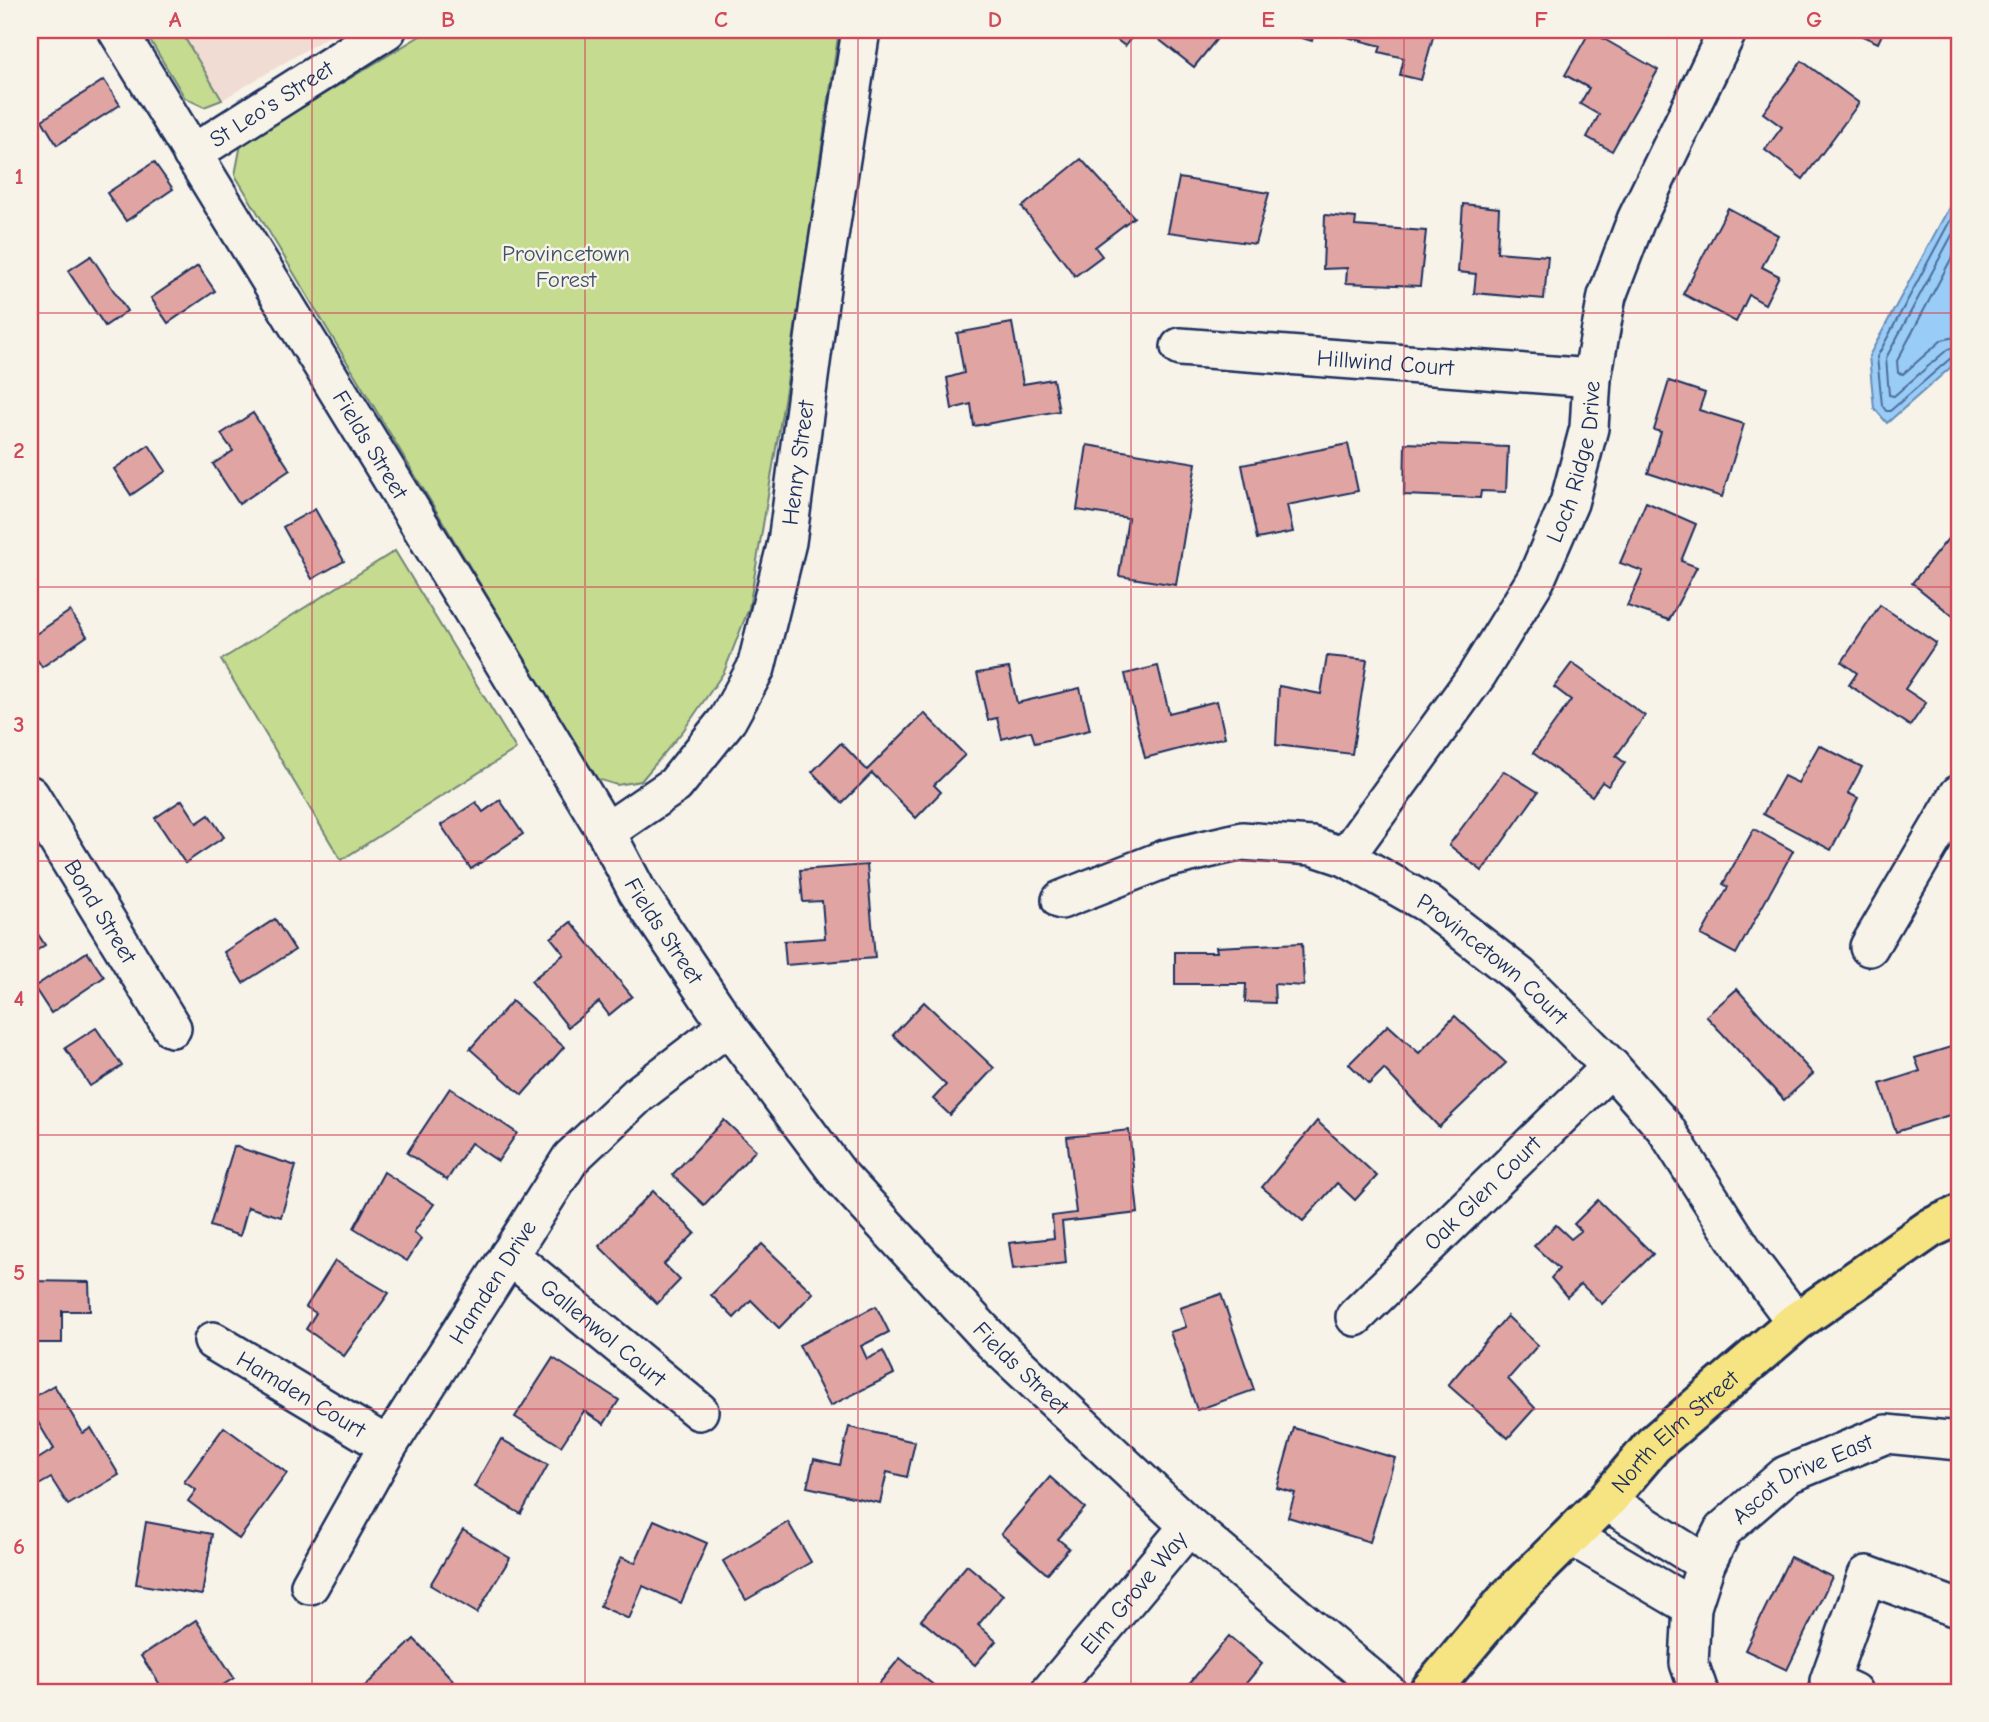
<svg xmlns="http://www.w3.org/2000/svg" width="1989" height="1722" font-family="'Comic Neue',sans-serif">
<style>
.built{fill:#f0dcd3}
.green{fill:#c5db90;stroke:#708577;stroke-width:2}
.water{fill:#99ccf6;stroke:#678db9;stroke-width:2}
.lines{fill:none;stroke-linecap:round;stroke-linejoin:round}
.shore{stroke:#4d6e9b;stroke-width:2}
.building{fill:#e0a5a3;stroke:#1b2f5e;stroke-width:2}
.minor-casing{stroke:#1b2f5e;stroke-width:42}
.major-casing{stroke:#1b2f5e;stroke-width:44}
.minor{stroke:#f7f3e8;stroke-width:37}
.major{stroke:#f6e381;stroke-width:38}
.grid{fill:none;stroke:#d1495b;stroke-width:2;stroke-opacity:0.55}
.labels{text-anchor:middle;stroke-width:5;stroke-linejoin:round;paint-order:stroke}
.street-label{font-size:23px;fill:#1b2f5e;stroke:#f7f3e8}
.park-label{font-size:23px;fill:#3d5168;stroke:#f7f3e8}
.neatline{fill:none;stroke:#d1495b;stroke-width:2.5}
.grid-label{font-size:23px;text-anchor:middle;font-weight:bold;fill:#d1495b}
</style>
<rect width="100%" height="100%" fill="#f7f3e8"/>
<filter id="ink" filterUnits="userSpaceOnUse"><feTurbulence type="fractalNoise" baseFrequency=".0143" numOctaves="2"/><feDisplacementMap in="SourceGraphic" scale="14" xChannelSelector="R" yChannelSelector="G"/><feConvolveMatrix kernelMatrix="1 2 1 2 8 2 1 2 1" color-interpolation-filters="sRGB"/></filter>
<g filter="url(#ink)">
<path class="built" d="M 180,30 L 339,30 L 222,100 Z"/>
<g class="green">
<path d="M 144,30 L 180,30 L 222,100 L 204,107 L 185,98 Z"/>
<path d="M 430,30 L 839,30 L 787,383 L 749,608 L 724,672 L 683,731 L 641,781 L 617,785 L 597,779 L 235,175 L 241,144 Z"/>
<path d="M 395,551 L 516,749 L 341,860 L 221,660 Z"/>
</g>
<path class="water" d="M 1959,189 L 1959,360 L 1887,423 L 1874,408 L 1869,356 Z"/>
<g class="lines">
<g class="shore">
<path d="M 1959,204 L 1877,357 L 1882,405 L 1886,411 L 1890,411 L 1952,357 L 1959,355"/>
<path d="M 1959,222 L 1886,358 L 1889,395 L 1894,396 L 1948,349 L 1959,346"/>
<path d="M 1959,244 L 1897,361 L 1898,373 L 1903,374 L 1942,340 L 1959,336"/>
</g>
</g>
<g class="building">
<path d="M 1104,30 L 1137,30 L 1125,46 Z"/>
<path d="M 1147,30 L 1224,30 L 1194,67 Z"/>
<path d="M 1275,30 L 1314,30 L 1312,41 Z"/>
<path d="M 1344,30 L 1435,30 L 1421,80 L 1400,75 L 1404,58 L 1379,52 L 1381,46 L 1343,36 Z"/>
<path d="M 1849,30 L 1884,30 L 1878,43 Z"/>
<path d="M 1590,31 L 1658,70 L 1612,151 L 1587,137 L 1599,115 L 1580,104 L 1589,88 L 1565,75 Z"/>
<path d="M 1802,61 L 1859,103 L 1803,179 L 1765,150 L 1782,127 L 1763,113 Z"/>
<path d="M 104,80 L 120,105 L 57,145 L 42,120 Z"/>
<path d="M 1081,159 L 1134,217 L 1095,247 L 1102,256 L 1075,276 L 1022,207 Z"/>
<path d="M 154,162 L 173,189 L 126,221 L 107,193 Z"/>
<path d="M 1179,178 L 1269,193 L 1255,244 L 1168,232 Z"/>
<path d="M 1463,204 L 1499,208 L 1497,252 L 1548,256 L 1544,299 L 1474,293 L 1476,274 L 1458,272 Z"/>
<path d="M 1728,208 L 1778,235 L 1762,267 L 1779,276 L 1765,304 L 1749,295 L 1736,322 L 1683,294 Z"/>
<path d="M 1325,215 L 1356,218 L 1355,226 L 1426,231 L 1420,286 L 1346,283 L 1347,268 L 1323,269 Z"/>
<path d="M 91,256 L 127,311 L 105,326 L 68,271 Z"/>
<path d="M 198,266 L 215,291 L 168,323 L 151,298 Z"/>
<path d="M 1012,323 L 1023,384 L 1053,379 L 1059,411 L 974,426 L 971,404 L 952,409 L 947,378 L 964,373 L 957,333 Z"/>
<path d="M 1669,381 L 1705,393 L 1699,410 L 1744,424 L 1722,497 L 1648,473 L 1661,432 L 1654,430 Z"/>
<path d="M 253,413 L 290,470 L 239,504 L 213,464 L 233,451 L 221,434 Z"/>
<path d="M 1405,443 L 1508,447 L 1506,492 L 1481,491 L 1480,498 L 1404,495 Z"/>
<path d="M 1348,444 L 1358,491 L 1287,505 L 1293,532 L 1257,539 L 1242,465 Z"/>
<path d="M 149,445 L 166,471 L 131,495 L 114,469 Z"/>
<path d="M 1087,445 L 1196,463 L 1176,585 L 1119,576 L 1128,518 L 1077,510 Z"/>
<path d="M 1646,502 L 1696,524 L 1681,561 L 1697,567 L 1669,620 L 1627,606 L 1643,571 L 1620,563 Z"/>
<path d="M 315,509 L 344,561 L 312,579 L 283,527 Z"/>
<path d="M 1955,530 L 1959,534 L 1959,608 L 1953,616 L 1912,583 Z"/>
<path d="M 1880,605 L 1936,643 L 1905,689 L 1926,703 L 1910,726 L 1849,685 L 1857,673 L 1842,662 Z"/>
<path d="M 70,611 L 87,636 L 42,667 L 30,649 L 30,638 Z"/>
<path d="M 1327,656 L 1367,660 L 1352,754 L 1276,745 L 1279,686 L 1321,694 Z"/>
<path d="M 1572,663 L 1645,716 L 1616,756 L 1625,763 L 1608,786 L 1602,782 L 1592,796 L 1533,753 L 1571,700 L 1554,687 Z"/>
<path d="M 1158,666 L 1169,713 L 1217,701 L 1225,737 L 1145,758 L 1125,674 Z"/>
<path d="M 1009,668 L 1017,703 L 1080,688 L 1090,730 L 1035,743 L 1031,731 L 1002,739 L 997,718 L 988,720 L 977,673 Z"/>
<path d="M 924,713 L 965,755 L 934,785 L 941,792 L 916,818 L 872,773 L 842,803 L 812,772 L 841,743 L 867,770 Z"/>
<path d="M 1819,745 L 1862,767 L 1848,793 L 1858,798 L 1831,850 L 1763,814 L 1784,776 L 1798,783 Z"/>
<path d="M 1504,771 L 1538,792 L 1482,871 L 1449,845 Z"/>
<path d="M 182,800 L 197,823 L 209,815 L 224,837 L 185,863 L 155,818 Z"/>
<path d="M 500,800 L 523,834 L 471,869 L 441,825 L 476,802 L 483,812 Z"/>
<path d="M 1754,829 L 1793,851 L 1736,954 L 1701,935 L 1728,887 L 1723,884 Z"/>
<path d="M 867,865 L 875,958 L 786,965 L 784,941 L 825,938 L 822,901 L 803,902 L 800,870 Z"/>
<path d="M 275,919 L 295,950 L 243,983 L 224,952 Z"/>
<path d="M 30,922 L 45,945 L 30,955 Z"/>
<path d="M 571,922 L 632,996 L 609,1015 L 599,1002 L 568,1027 L 531,981 L 564,954 L 551,938 Z"/>
<path d="M 1302,943 L 1304,986 L 1274,984 L 1275,1003 L 1245,1002 L 1246,984 L 1175,984 L 1175,952 L 1217,952 L 1216,947 Z"/>
<path d="M 87,952 L 104,977 L 51,1013 L 34,987 Z"/>
<path d="M 1737,989 L 1813,1074 L 1784,1100 L 1706,1016 Z"/>
<path d="M 512,1001 L 564,1047 L 522,1095 L 470,1049 Z"/>
<path d="M 924,1002 L 994,1068 L 950,1115 L 933,1099 L 946,1085 L 893,1035 Z"/>
<path d="M 1455,1016 L 1506,1063 L 1439,1127 L 1384,1069 L 1369,1084 L 1349,1064 L 1388,1025 L 1419,1053 Z"/>
<path d="M 96,1028 L 122,1066 L 90,1086 L 65,1048 Z"/>
<path d="M 1957,1045 L 1959,1100 L 1956,1101 L 1959,1112 L 1896,1132 L 1880,1084 L 1920,1071 L 1915,1058 Z"/>
<path d="M 450,1088 L 517,1133 L 498,1161 L 471,1143 L 447,1180 L 407,1153 Z"/>
<path d="M 724,1120 L 756,1150 L 704,1205 L 672,1175 Z"/>
<path d="M 1317,1121 L 1377,1176 L 1355,1200 L 1337,1183 L 1303,1221 L 1262,1187 Z"/>
<path d="M 1129,1130 L 1138,1213 L 1062,1222 L 1066,1263 L 1013,1269 L 1009,1243 L 1054,1238 L 1052,1216 L 1076,1213 L 1067,1137 Z"/>
<path d="M 234,1146 L 296,1166 L 281,1217 L 248,1207 L 240,1236 L 210,1226 Z"/>
<path d="M 384,1172 L 434,1204 L 414,1232 L 421,1239 L 407,1261 L 354,1228 Z"/>
<path d="M 653,1191 L 695,1233 L 664,1264 L 680,1280 L 657,1304 L 599,1246 Z"/>
<path d="M 1598,1200 L 1653,1254 L 1602,1304 L 1581,1284 L 1567,1297 L 1551,1278 L 1559,1269 L 1534,1246 L 1556,1225 L 1571,1239 L 1581,1231 L 1574,1224 Z"/>
<path d="M 762,1244 L 813,1293 L 779,1328 L 751,1300 L 734,1318 L 711,1295 Z"/>
<path d="M 335,1261 L 389,1293 L 344,1356 L 306,1329 L 316,1313 L 306,1307 Z"/>
<path d="M 30,1281 L 89,1282 L 90,1311 L 62,1311 L 62,1343 L 30,1343 Z"/>
<path d="M 1221,1294 L 1254,1390 L 1197,1410 L 1170,1332 L 1186,1327 L 1180,1308 Z"/>
<path d="M 876,1306 L 889,1332 L 861,1346 L 867,1359 L 883,1351 L 894,1374 L 830,1406 L 799,1345 Z"/>
<path d="M 1507,1316 L 1538,1345 L 1508,1379 L 1535,1408 L 1508,1438 L 1448,1385 Z"/>
<path d="M 553,1358 L 619,1400 L 604,1424 L 584,1411 L 561,1446 L 515,1417 Z"/>
<path d="M 54,1385 L 83,1433 L 91,1428 L 119,1475 L 68,1505 L 51,1478 L 37,1486 L 30,1474 L 30,1464 L 54,1449 L 30,1409 L 30,1399 Z"/>
<path d="M 224,1427 L 287,1473 L 239,1539 L 188,1501 L 196,1490 L 184,1482 Z"/>
<path d="M 849,1427 L 915,1442 L 907,1477 L 887,1472 L 880,1503 L 807,1487 L 814,1459 L 840,1465 Z"/>
<path d="M 1294,1428 L 1395,1458 L 1370,1542 L 1288,1517 L 1295,1493 L 1277,1488 Z"/>
<path d="M 501,1439 L 548,1465 L 521,1514 L 474,1487 Z"/>
<path d="M 1050,1477 L 1085,1508 L 1058,1539 L 1069,1548 L 1047,1574 L 1001,1534 Z"/>
<path d="M 654,1520 L 707,1543 L 681,1603 L 643,1586 L 629,1619 L 600,1606 L 621,1557 L 635,1563 Z"/>
<path d="M 146,1522 L 212,1534 L 202,1595 L 136,1584 Z"/>
<path d="M 788,1522 L 811,1562 L 746,1600 L 723,1561 Z"/>
<path d="M 463,1530 L 510,1558 L 477,1613 L 430,1585 Z"/>
<path d="M 1790,1557 L 1832,1577 L 1787,1670 L 1745,1650 Z"/>
<path d="M 967,1565 L 1003,1595 L 978,1625 L 996,1641 L 975,1665 L 921,1620 Z"/>
<path d="M 196,1620 L 234,1678 L 212,1692 L 165,1692 L 141,1656 Z"/>
<path d="M 1229,1636 L 1262,1664 L 1239,1692 L 1182,1692 Z"/>
<path d="M 414,1639 L 453,1680 L 440,1692 L 359,1692 Z"/>
<path d="M 900,1658 L 942,1692 L 872,1692 Z"/>
</g>
<g class="lines">
<g class="minor-casing">
<g id="minor">
<path id="s1" d="M 117,30 L 475,615 L 606,832 L 637,891 L 728,1026 L 840,1176 L 993,1342 L 1189,1526 L 1387,1692"/>
<path id="s2" d="M 192,154 L 387,30"/>
<path id="s3" d="M 1180,347 L 1592,378"/>
<path id="s4" d="M 30,795 L 172,1028"/>
<path id="s5" d="M 606,832 L 675,785 L 728,719 L 756,668 L 787,542 L 821,288 L 861,30"/>
<path id="s6" d="M 1345,857 L 1477,675 L 1536,579 L 1569,503 L 1589,428 L 1592,378 L 1607,296 L 1636,220 L 1728,30"/>
<path id="s7" d="M 1061,900 L 1165,859 L 1242,841 L 1312,846 L 1345,857 L 1428,904 L 1520,976 L 1611,1067 L 1665,1128 L 1750,1261 L 1796,1322"/>
<path d="M 1869,947 L 1959,794"/>
<path id="s8" d="M 509,1255 L 699,1411"/>
<path id="s9" d="M 1355,1317 L 1611,1067"/>
<path id="s10" d="M 213,1341 L 388,1446"/>
<path d="M 1606,1501 L 1706,1564"/>
<path d="M 1571,1536 L 1692,1607"/>
<path id="s11" d="M 310,1585 L 388,1446 L 571,1158 L 639,1094 L 728,1026"/>
<path id="s12" d="M 1050,1692 L 1189,1526"/>
<path id="s13" d="M 1699,1692 L 1689,1663 L 1692,1607 L 1706,1564 L 1723,1530 L 1786,1475 L 1886,1434 L 1959,1441"/>
<path d="M 1853,1692 L 1829,1681 L 1867,1575 L 1959,1609"/>
</g>
</g>
<g class="major-casing">
<g id="major">
<path id="s14" d="M 1429,1692 L 1507,1599 L 1606,1501 L 1653,1445 L 1796,1322 L 1931,1228 L 1959,1215"/>
</g>
</g>
<use href="#minor" class="minor"/>
<use href="#major" class="major"/>
</g>
</g>
<path class="grid" d="M 312,30 L 312,1692M 585,30 L 585,1692M 858,30 L 858,1692M 1131,30 L 1131,1692M 1404,30 L 1404,1692M 1677,30 L 1677,1692M 30,313 L 1959,313M 30,587 L 1959,587M 30,861 L 1959,861M 30,1135 L 1959,1135M 30,1409 L 1959,1409"/>
<g class="labels">
<g class="street-label">
<text dy="8" stroke="none"><textPath href="#s2" startOffset="94">St Leo's Street</textPath></text>
<text dy="8" stroke="none"><textPath href="#s3" startOffset="206">Hillwind Court</textPath></text>
<text dy="8" stroke="none"><textPath href="#s1" startOffset="486">Fields Street</textPath></text>
<text dy="8" stroke="none"><textPath href="#s6" startOffset="462">Loch Ridge Drive</textPath></text>
<text dy="8" stroke="none"><textPath href="#s5" startOffset="436">Henry Street</textPath></text>
<text dy="8" stroke="none"><textPath href="#s4" startOffset="136">Bond Street</textPath></text>
<text dy="8" stroke="none"><textPath href="#s1" startOffset="1054">Fields Street</textPath></text>
<text dy="8" stroke="none"><textPath href="#s7" startOffset="476">Provincetown Court</textPath></text>
<text dy="8" stroke="none"><textPath href="#s9" startOffset="178">Oak Glen Court</textPath></text>
<text dy="8" stroke="none"><textPath href="#s11" startOffset="354">Hamden Drive</textPath></text>
<text dy="8" stroke="none"><textPath href="#s8" startOffset="122">Gallenwol Court</textPath></text>
<text dy="8" stroke="none"><textPath href="#s1" startOffset="1620">Fields Street</textPath></text>
<text dy="8" stroke="none"><textPath href="#s10" startOffset="103">Hamden Court</textPath></text>
<text dy="8" stroke="none"><textPath href="#s14" startOffset="359">North Elm Street</textPath></text>
<text dy="8" stroke="none"><textPath href="#s13" startOffset="266">Ascot Drive East</textPath></text>
<text dy="8" stroke="none"><textPath href="#s12" startOffset="130">Elm Grove Way</textPath></text>
</g>
<g class="park-label">
<text x="566" y="261">Provincetown<tspan x="566" dy="26">Forest</tspan></text>
</g>
</g>
<rect width="1989" height="1722" fill="none" stroke="#f7f3e8" stroke-width="77"/>
<rect x="38" y="38" width="1913" height="1646" class="neatline"/>
<g class="grid-label">
<text x="175" y="27">A</text>
<text x="448" y="27">B</text>
<text x="721" y="27">C</text>
<text x="995" y="27">D</text>
<text x="1268" y="27">E</text>
<text x="1541" y="27">F</text>
<text x="1814" y="27">G</text>
<text x="19" y="184">1</text>
<text x="19" y="458">2</text>
<text x="19" y="732">3</text>
<text x="19" y="1006">4</text>
<text x="19" y="1280">5</text>
<text x="19" y="1554">6</text>
</g>
</svg>
